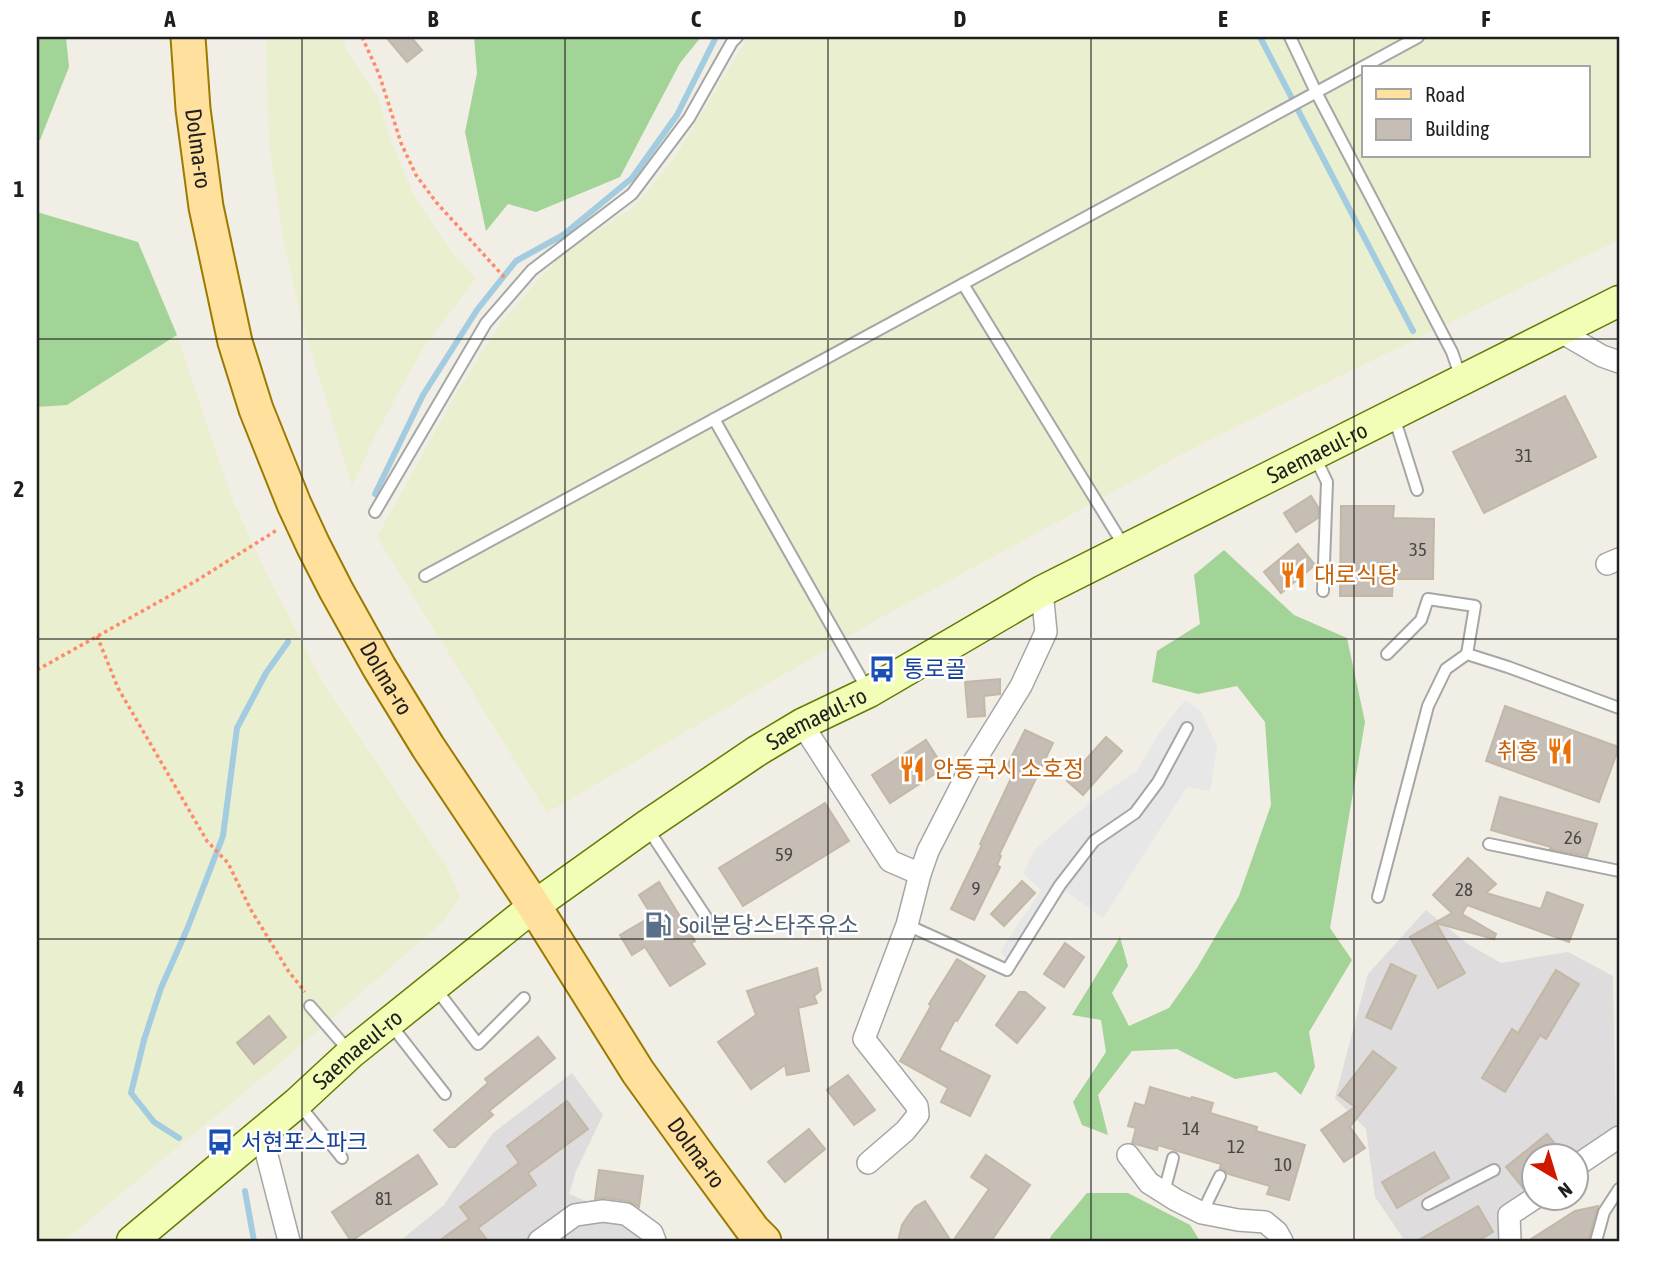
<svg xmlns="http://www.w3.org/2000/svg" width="1656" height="1278" font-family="'Asap Condensed','Noto Sans KR',sans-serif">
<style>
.residential{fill:#dedcdc}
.farmland{fill:#eaf0cf;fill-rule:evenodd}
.forest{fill:#a2d397}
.parking{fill:#e7e7e7}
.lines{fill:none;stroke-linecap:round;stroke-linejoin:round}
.stream{stroke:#a3cce1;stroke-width:6}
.building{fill:#c6bdb4;stroke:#c3b7a6;stroke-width:2}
.lane-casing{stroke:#a6a6a6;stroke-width:14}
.street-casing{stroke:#a6a6a6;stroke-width:24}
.secondary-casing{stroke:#617d00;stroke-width:33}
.primary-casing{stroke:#9b7a00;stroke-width:37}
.path{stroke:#ff8968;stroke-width:3.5;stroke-dasharray:3.5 3.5;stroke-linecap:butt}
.lane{stroke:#fff;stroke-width:10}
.street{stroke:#fff;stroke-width:21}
.secondary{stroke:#f2feb6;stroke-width:30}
.primary{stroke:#ffe09c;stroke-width:33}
.grid{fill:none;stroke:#1f1f1f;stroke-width:2;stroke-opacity:0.55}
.labels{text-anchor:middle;stroke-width:5;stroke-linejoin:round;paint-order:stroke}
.number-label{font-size:19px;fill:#494644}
.street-label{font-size:23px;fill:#1f1f1f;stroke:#fff}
.food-label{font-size:23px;fill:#c56008;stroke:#fff;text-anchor:start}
.transit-label{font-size:23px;fill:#164399;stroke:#fff;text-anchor:start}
.service-label{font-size:23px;fill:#4e5e75;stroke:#fff;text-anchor:start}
.neatline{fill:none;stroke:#1f1f1f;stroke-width:2.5}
.grid-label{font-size:23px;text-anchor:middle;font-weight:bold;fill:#1f1f1f}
</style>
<rect width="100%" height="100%" fill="#f1eee5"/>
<g class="residential">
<path d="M 1426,910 L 1468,944 L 1501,963 L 1568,952 L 1613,976 L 1616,1131 L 1576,1156 L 1534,1156 L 1533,1190 L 1504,1241 L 1405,1241 L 1375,1197 L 1366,1129 L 1335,1098 L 1368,974 Z"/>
<path d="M 572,1073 L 603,1115 L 576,1171 L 569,1194 L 659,1232 L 663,1241 L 400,1241 L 444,1205 L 493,1133 Z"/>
</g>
<g class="farmland">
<path d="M 266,37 L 342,37 L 348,53 L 377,96 L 391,141 L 415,198 L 453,254 L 476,278 L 423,348 L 376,434 L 352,486 L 300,314 L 284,243 L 269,144 Z"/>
<path d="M 748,37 L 1619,37 L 1619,240 L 1205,442 L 882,617 L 547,813 L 377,537 L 457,392 L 502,321 L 562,254 L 635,206 L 675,157 ZM 1364,68 L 1588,68 L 1588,156 L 1364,156 Z"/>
<path d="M 177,335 L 233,501 L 265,570 L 324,685 L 446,865 L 460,896 L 444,921 L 286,1058 L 64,1241 L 37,1241 L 37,407 L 67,405 Z"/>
</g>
<g class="forest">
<path d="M 37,37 L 66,37 L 69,67 L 40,140 L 37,139 Z"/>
<path d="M 474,37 L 701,37 L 680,63 L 620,177 L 536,212 L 508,204 L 486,231 L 465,132 L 477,73 Z"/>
<path d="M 37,212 L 138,242 L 177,335 L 67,405 L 37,407 Z"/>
<path d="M 1224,550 L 1294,615 L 1347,638 L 1365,722 L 1330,928 L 1352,960 L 1309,1032 L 1315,1067 L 1301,1095 L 1276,1072 L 1235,1079 L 1177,1049 L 1132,1051 L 1098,1095 L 1108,1135 L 1082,1125 L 1073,1102 L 1106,1052 L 1101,1020 L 1072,1015 L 1120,937 L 1128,966 L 1112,993 L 1129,1026 L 1169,1008 L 1197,968 L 1239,896 L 1271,805 L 1265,722 L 1237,686 L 1198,694 L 1152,682 L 1157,651 L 1200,624 L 1194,575 Z"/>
<path d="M 1087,1193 L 1128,1193 L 1190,1225 L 1200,1241 L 1049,1241 L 1051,1236 Z"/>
</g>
<path class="parking" d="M 1185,700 L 1201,711 L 1217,747 L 1210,791 L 1187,787 L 1103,918 L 1058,886 L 1015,966 L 1000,952 L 1041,890 L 1023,873 L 1035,849 L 1089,803 L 1136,772 L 1159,733 Z"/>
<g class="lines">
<g class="stream">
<path d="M 1260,37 L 1413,331"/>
<path d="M 375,494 L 423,395 L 477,310 L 516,261 L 563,235 L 632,178 L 677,115 L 716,37"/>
<path d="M 179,1138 L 154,1122 L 131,1093 L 144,1040 L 161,988 L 188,927 L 223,836 L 237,728 L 266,673 L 288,642"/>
<path d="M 245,1191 L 254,1241"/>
</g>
</g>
<g class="building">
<path d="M 386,37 L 411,37 L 422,50 L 407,62 Z"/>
<path d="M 1565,396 L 1596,457 L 1484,513 L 1453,452 Z"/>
<path d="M 1311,496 L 1318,507 L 1318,518 L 1296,532 L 1284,513 Z"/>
<path d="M 1341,506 L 1394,506 L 1393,518 L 1434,519 L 1433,579 L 1393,579 L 1392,596 L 1340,596 Z"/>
<path d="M 1298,544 L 1315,565 L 1281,593 L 1264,572 Z"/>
<path d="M 1000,679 L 1000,694 L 984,696 L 985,716 L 968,717 L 965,682 Z"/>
<path d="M 1505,706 L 1619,747 L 1599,802 L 1486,761 Z"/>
<path d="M 1025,730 L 1053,743 L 999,855 L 1001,856 L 997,865 L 1000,867 L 974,920 L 951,909 L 982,845 L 980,844 L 1015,770 L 1007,766 Z"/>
<path d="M 1106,737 L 1122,751 L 1083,795 L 1067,781 Z"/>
<path d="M 926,740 L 944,768 L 890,803 L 872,775 Z"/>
<path d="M 1500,797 L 1597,824 L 1587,856 L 1550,849 L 1551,847 L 1491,830 Z"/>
<path d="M 825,803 L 849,841 L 743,906 L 719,868 Z"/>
<path d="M 1468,858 L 1496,884 L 1486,893 L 1541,909 L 1547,892 L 1583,905 L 1569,942 L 1467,905 L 1462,914 L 1496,934 L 1494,939 L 1436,923 L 1465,973 L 1438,988 L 1410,937 L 1452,913 L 1433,895 Z"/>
<path d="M 1022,881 L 1035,893 L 1004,926 L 991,914 Z"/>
<path d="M 659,882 L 695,941 L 691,943 L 705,964 L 670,986 L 645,947 L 632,955 L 620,935 L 652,916 L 639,895 Z"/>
<path d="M 1065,943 L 1084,957 L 1064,987 L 1044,974 Z"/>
<path d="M 957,959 L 985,976 L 957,1021 L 955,1020 L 939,1050 L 990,1076 L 970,1116 L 941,1102 L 948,1088 L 900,1061 L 931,1006 L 929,1004 Z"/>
<path d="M 1391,964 L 1416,976 L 1391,1029 L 1366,1017 Z"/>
<path d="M 817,968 L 821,990 L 814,996 L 817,1003 L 798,1008 L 809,1071 L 787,1075 L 785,1065 L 751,1089 L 718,1042 L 756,1015 L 747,991 Z"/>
<path d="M 1556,970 L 1579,984 L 1546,1039 L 1540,1035 L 1505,1092 L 1482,1078 L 1512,1029 L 1518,1033 Z"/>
<path d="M 1019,992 L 1025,992 L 1045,1008 L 1017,1043 L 996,1025 Z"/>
<path d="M 269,1016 L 286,1037 L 254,1064 L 237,1043 Z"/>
<path d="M 538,1037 L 555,1058 L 489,1111 L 493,1115 L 455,1147 L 449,1147 L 434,1130 L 488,1083 L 485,1079 Z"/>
<path d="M 1373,1051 L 1396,1068 L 1350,1127 L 1365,1148 L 1344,1162 L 1321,1130 L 1355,1107 L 1339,1095 Z"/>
<path d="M 848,1075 L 875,1110 L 854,1125 L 827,1090 Z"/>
<path d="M 1150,1087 L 1191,1099 L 1192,1097 L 1213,1103 L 1210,1113 L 1257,1127 L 1256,1131 L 1305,1145 L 1289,1200 L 1267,1194 L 1270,1186 L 1228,1174 L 1224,1169 L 1220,1168 L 1221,1164 L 1158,1145 L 1157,1150 L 1132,1143 L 1136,1128 L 1128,1126 L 1135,1103 L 1145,1106 Z"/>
<path d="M 567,1101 L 588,1129 L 528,1173 L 536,1185 L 478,1228 L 488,1241 L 439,1241 L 469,1219 L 460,1207 L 519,1163 L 507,1146 Z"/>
<path d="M 809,1129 L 825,1149 L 785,1182 L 768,1162 Z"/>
<path d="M 1547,1134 L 1565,1156 L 1534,1156 L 1534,1181 L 1524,1189 L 1506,1167 Z"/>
<path d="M 1434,1152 L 1449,1178 L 1397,1208 L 1382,1182 Z"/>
<path d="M 418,1155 L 437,1184 L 351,1241 L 332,1212 Z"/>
<path d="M 986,1155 L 1030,1185 L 991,1241 L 953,1241 L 989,1189 L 971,1177 Z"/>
<path d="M 599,1170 L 643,1176 L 639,1207 L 628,1201 L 605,1198 L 595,1199 Z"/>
<path d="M 925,1201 L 951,1241 L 898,1241 L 902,1225 L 908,1216 L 915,1207 Z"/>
<path d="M 1478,1206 L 1493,1232 L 1478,1241 L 1417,1241 Z"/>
<path d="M 1598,1206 L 1588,1241 L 1528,1241 L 1575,1211 Z"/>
</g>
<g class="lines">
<g class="lane-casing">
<g id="lane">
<path d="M 1290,37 L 1316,92 L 1452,352 L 1461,378"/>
<path d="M 963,284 L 1124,546"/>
<path d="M 1394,417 L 1417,490"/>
<path d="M 714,419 L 867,689"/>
<path d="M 1315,457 L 1327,482 L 1323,591"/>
<path d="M 375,512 L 486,323 L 532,270 L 632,194 L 689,118 L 732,42 L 737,37"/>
<path d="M 425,576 L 1418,37"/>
<path d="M 1387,654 L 1421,620 L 1428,599 L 1475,606 L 1467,654"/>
<path d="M 648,829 L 706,917"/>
<path d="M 1489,844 L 1619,871"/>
<path d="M 1378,897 L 1428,706 L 1446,669 L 1467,654 L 1508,667 L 1619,708"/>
<path d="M 907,925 L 1007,970 L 1060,885 L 1094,841 L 1135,813 L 1158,782 L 1187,728"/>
<path d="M 436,989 L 478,1044 L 524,998"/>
<path d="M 310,1006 L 349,1051"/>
<path d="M 391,1025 L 445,1094"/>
<path d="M 298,1103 L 342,1158"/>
<path d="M 1164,1192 L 1173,1158"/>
<path d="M 1428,1204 L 1494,1170"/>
<path d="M 1202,1213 L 1220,1176"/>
<path d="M 1596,1241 L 1604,1212 L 1619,1189"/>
</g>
</g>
<g class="street-casing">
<g id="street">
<path d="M 1559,331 L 1602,356 L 1619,362"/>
<path d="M 1607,564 L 1619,559"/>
<path d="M 802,724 L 890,861 L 920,874"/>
<path d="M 261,1132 L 289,1241"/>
<path d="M 1128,1155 L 1149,1183 L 1176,1200 L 1202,1213 L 1238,1220 L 1265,1222 L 1277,1232 L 1282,1241"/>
<path d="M 868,1163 L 905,1131 L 918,1115 L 917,1106 L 864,1039 L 907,925 L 920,874 L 928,851 L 972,765 L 1021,686 L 1046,632 L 1042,591"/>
<path d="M 1576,1166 L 1619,1137"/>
<path d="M 539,1241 L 575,1215 L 603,1211 L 626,1214 L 652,1233 L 655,1241"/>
<path d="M 1510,1241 L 1509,1215 L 1535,1198"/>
</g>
</g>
<g class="secondary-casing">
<g id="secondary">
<path id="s1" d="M 132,1241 L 297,1103 L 351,1053 L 534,906 L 646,826 L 757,751 L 802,724 L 869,692 L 1042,591 L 1619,301"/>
</g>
</g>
<g class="primary-casing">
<g id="primary">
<path id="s2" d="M 188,37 L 193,109 L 206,207 L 235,342 L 256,409 L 294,504 L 313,545 L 336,590 L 379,667 L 428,747 L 534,906 L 638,1072 L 700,1158 L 753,1230 L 764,1241"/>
</g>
</g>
<g class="path">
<path d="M 362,37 L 379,74 L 401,143 L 416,175 L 436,202 L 505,278"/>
<path d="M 97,636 L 118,688 L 207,841 L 228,863 L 251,910 L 289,972 L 305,992"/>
<path d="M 37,670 L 196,581 L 277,530"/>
</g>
<use href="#lane" class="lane"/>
<use href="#street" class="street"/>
<use href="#secondary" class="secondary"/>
<use href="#primary" class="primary"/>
</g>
<path class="grid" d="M 302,37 L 302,1241M 565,37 L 565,1241M 828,37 L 828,1241M 1091,37 L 1091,1241M 1354,37 L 1354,1241M 37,339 L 1619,339M 37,639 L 1619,639M 37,939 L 1619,939"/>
<defs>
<g id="restaurant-bare" transform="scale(2.1)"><path d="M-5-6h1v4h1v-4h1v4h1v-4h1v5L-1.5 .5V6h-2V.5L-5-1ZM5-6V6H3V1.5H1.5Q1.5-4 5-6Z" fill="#e8710a" stroke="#fff" stroke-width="2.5" paint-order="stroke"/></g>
<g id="bus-bare" transform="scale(2.1)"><path d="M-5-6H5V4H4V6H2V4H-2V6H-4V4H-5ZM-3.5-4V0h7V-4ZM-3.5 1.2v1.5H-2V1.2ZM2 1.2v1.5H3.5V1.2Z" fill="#1a4fb4" stroke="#fff" stroke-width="2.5" paint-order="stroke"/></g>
<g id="fuel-bare" transform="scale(2.1)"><path d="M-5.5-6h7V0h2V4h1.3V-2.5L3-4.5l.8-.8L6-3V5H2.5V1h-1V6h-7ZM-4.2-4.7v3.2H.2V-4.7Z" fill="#5c6f8a" stroke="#fff" stroke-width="2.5" paint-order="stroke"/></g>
</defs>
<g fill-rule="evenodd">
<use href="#restaurant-bare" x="1293" y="575"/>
<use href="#bus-bare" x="882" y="669"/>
<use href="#restaurant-bare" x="1560" y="751"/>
<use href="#restaurant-bare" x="912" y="769"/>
<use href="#fuel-bare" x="658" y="925"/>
<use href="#bus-bare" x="220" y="1142"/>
</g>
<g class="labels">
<g class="number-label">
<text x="1524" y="462">31</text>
<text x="1418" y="556">35</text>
<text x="1573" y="844">26</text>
<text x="784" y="861">59</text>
<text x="976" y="895">9</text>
<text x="1464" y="896">28</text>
<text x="1191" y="1135">14</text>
<text x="1236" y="1153">12</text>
<text x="1283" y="1171">10</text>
<text x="384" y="1205">81</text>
</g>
<g class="street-label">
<text dy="8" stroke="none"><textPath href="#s2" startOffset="112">Dolma-ro</textPath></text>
<text dy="8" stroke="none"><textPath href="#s1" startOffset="1430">Saemaeul-ro</textPath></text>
<text dy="8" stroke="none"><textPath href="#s2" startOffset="679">Dolma-ro</textPath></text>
<text dy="8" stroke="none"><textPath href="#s1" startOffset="863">Saemaeul-ro</textPath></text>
<text dy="8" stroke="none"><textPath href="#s1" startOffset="296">Saemaeul-ro</textPath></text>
<text dy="8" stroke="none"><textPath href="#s2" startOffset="1246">Dolma-ro</textPath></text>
</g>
<g class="food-label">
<text x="1314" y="583">대로식당</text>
<text x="1539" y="759" text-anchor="end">취홍</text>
<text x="933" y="777">안동국시 소호정</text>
</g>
<g class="transit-label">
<text x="903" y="677">통로골</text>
<text x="241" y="1150">서현포스파크</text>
</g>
<g class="service-label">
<text x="679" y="933">Soil분당스타주유소</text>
</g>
</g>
<rect width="1656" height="1278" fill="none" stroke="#ffffff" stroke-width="77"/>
<rect x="1362" y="66" width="228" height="91" fill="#ffffff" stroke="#a5a5a5" stroke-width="2"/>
<rect x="1376" y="89" width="35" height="10" fill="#ffe09c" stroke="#a5a5a5" stroke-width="2"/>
<text x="1425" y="102" font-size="21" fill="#1f1f1f">Road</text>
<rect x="1376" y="119" width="35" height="21" fill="#c6bdb4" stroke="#a5a5a5" stroke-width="2"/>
<text x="1425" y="136" font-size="21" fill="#1f1f1f">Building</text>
<g transform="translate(1555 1177) rotate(142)"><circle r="33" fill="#ffffff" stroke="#a5a5a5" stroke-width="2"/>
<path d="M0-5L12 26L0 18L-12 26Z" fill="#cf1800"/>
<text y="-10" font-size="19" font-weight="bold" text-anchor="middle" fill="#1f1f1f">N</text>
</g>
<rect x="38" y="38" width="1580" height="1202" class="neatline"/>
<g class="grid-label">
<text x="170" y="27">A</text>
<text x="433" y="27">B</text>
<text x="696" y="27">C</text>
<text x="960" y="27">D</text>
<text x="1223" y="27">E</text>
<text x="1486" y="27">F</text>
<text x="19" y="197">1</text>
<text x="19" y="497">2</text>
<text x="19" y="797">3</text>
<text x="19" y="1097">4</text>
</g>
</svg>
